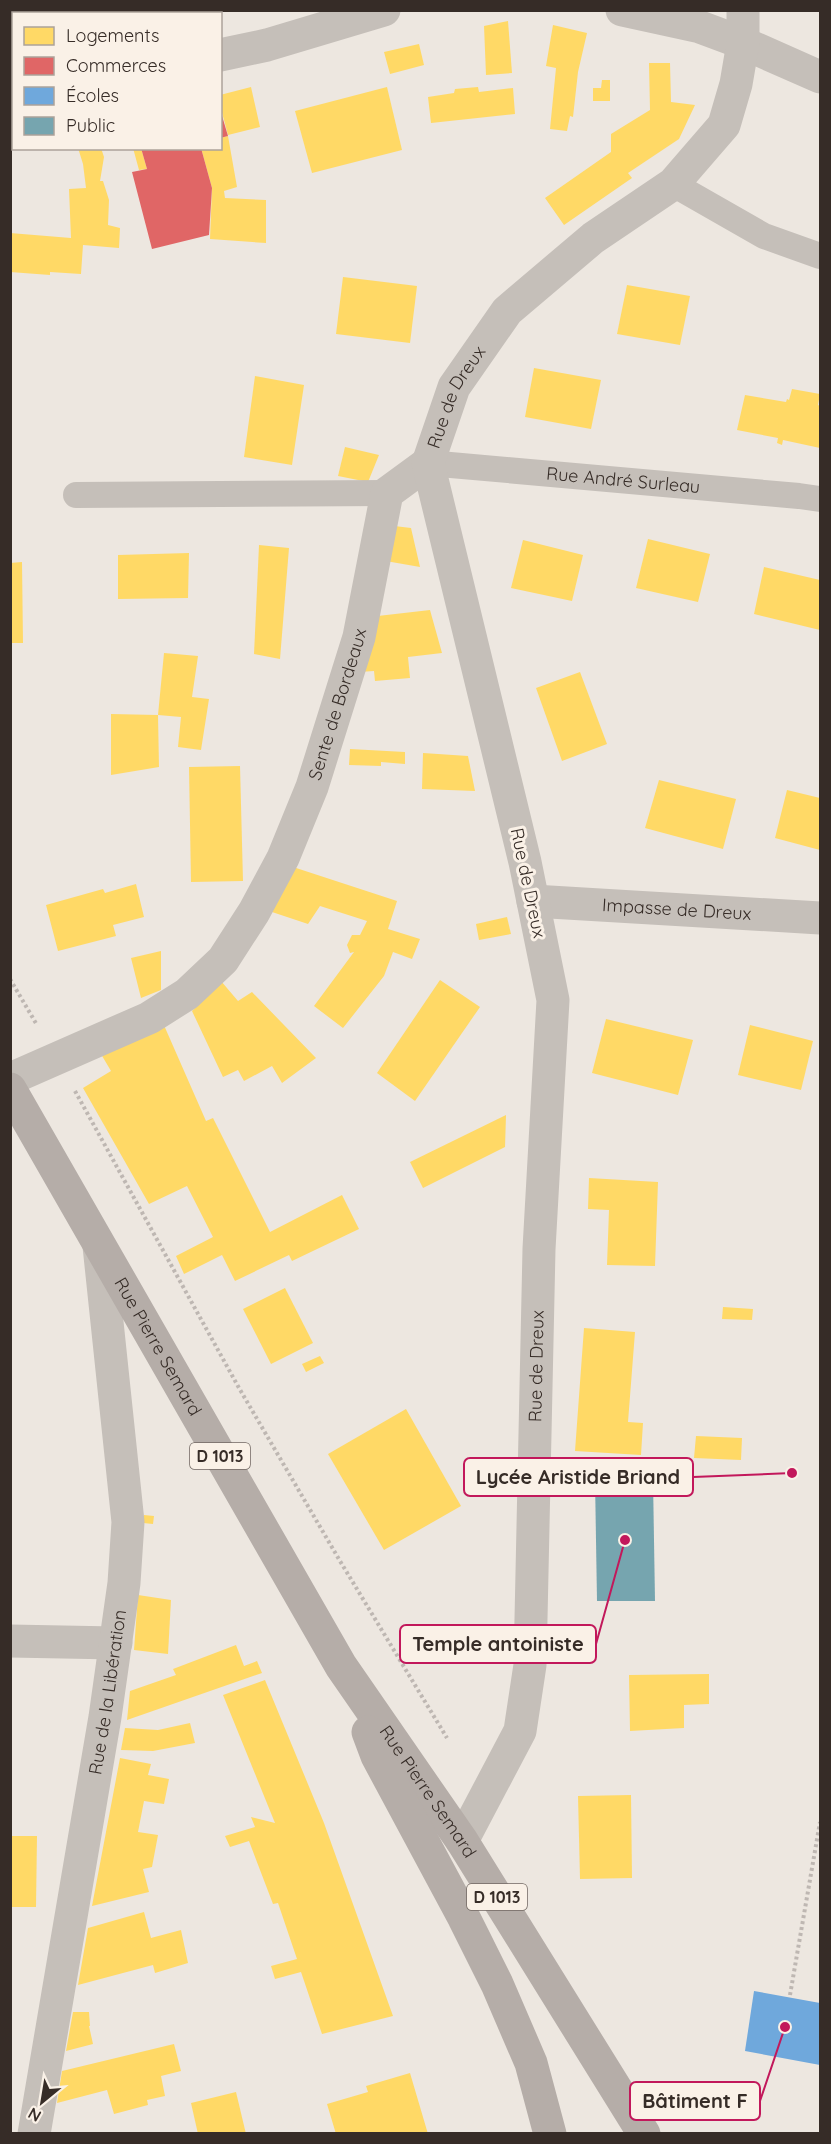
<svg xmlns="http://www.w3.org/2000/svg" width="831" height="2144" font-family="Quicksand,sans-serif">
<style>
.green{fill:#ced2ba}
.homes{fill:#ffd966}
.shops{fill:#e06666}
.schools{fill:#6fa8dc}
.public{fill:#76a5af}
.lines{fill:none;stroke-linecap:round;stroke-linejoin:round}
.path{stroke:#beb7b2;stroke-width:4;stroke-dasharray:3 3;stroke-linecap:butt}
.lane{stroke:#c5bfb9;stroke-width:26}
.street{stroke:#c5bfb9;stroke-width:33}
.primary{stroke:#b5ada8;stroke-width:33}
.labels{text-anchor:middle;stroke-width:6;stroke-linejoin:round;paint-order:stroke}
.shield{fill:#faf1e7;stroke:#716761;stroke-width:1.5}
.shield-label{font-size:16px;font-weight:bold;fill:#362c27}
.street-label{font-size:18px;fill:#362c27;stroke:#faf1e7}
.leader{fill:none;stroke:#c2185b;stroke-width:2}
.callout-dot{fill:#c2185b;stroke:#faf1e7;stroke-width:2}
.callout{fill:#faf1e7;stroke:#c2185b;stroke-width:2}
.callout-label{font-size:20px;text-anchor:middle;font-weight:bold;fill:#362c27}
</style>
<rect width="100%" height="100%" fill="#ede7e0"/>
<path class="green" d="M 23,11 L 179,11 L 169,14 L 28,14 Z"/>
<g class="homes">
<path d="M 508,21 L 512,73 L 486,75 L 484,26 Z"/>
<path d="M 553,25 L 587,33 L 578,72 L 573,117 L 570,116 L 567,131 L 550,129 L 556,68 L 546,66 Z"/>
<path d="M 419,44 L 424,65 L 390,74 L 384,52 Z"/>
<path d="M 649,63 L 670,63 L 671,102 L 695,105 L 679,139 L 628,173 L 632,178 L 564,225 L 545,198 L 611,152 L 611,134 L 650,110 Z"/>
<path d="M 602,80 L 610,80 L 610,101 L 593,101 L 593,88 L 601,88 Z"/>
<path d="M 251,87 L 260,127 L 228,135 L 220,105 L 220,95 Z"/>
<path d="M 387,87 L 402,150 L 312,173 L 295,111 Z"/>
<path d="M 478,87 L 479,92 L 513,88 L 515,114 L 431,123 L 428,97 L 454,93 L 455,89 Z"/>
<path d="M 228,136 L 237,187 L 224,191 L 225,198 L 266,200 L 266,243 L 210,239 L 212,188 L 201,148 L 220,148 L 220,138 Z"/>
<path d="M 78,148 L 101,148 L 104,157 L 100,181 L 103,181 L 109,200 L 108,225 L 120,228 L 119,248 L 83,245 L 81,274 L 50,272 L 50,275 L 10,272 L 10,233 L 71,238 L 69,189 L 86,188 L 83,164 Z"/>
<path d="M 133,148 L 141,148 L 147,169 L 139,170 Z"/>
<path d="M 343,277 L 417,286 L 410,343 L 336,334 Z"/>
<path d="M 627,285 L 690,296 L 680,345 L 617,334 Z"/>
<path d="M 534,368 L 601,380 L 591,429 L 525,417 Z"/>
<path d="M 255,376 L 304,385 L 292,465 L 244,457 Z"/>
<path d="M 792,389 L 820,394 L 818,405 L 820,406 L 820,448 L 783,440 L 782,445 L 777,443 L 778,438 L 737,430 L 745,395 L 786,402 L 787,399 L 789,400 Z"/>
<path d="M 345,447 L 379,455 L 368,482 L 338,476 Z"/>
<path d="M 386,525 L 411,528 L 420,567 L 380,560 Z"/>
<path d="M 648,539 L 710,554 L 698,602 L 636,588 Z"/>
<path d="M 523,540 L 583,555 L 572,601 L 511,588 Z"/>
<path d="M 259,545 L 289,548 L 280,659 L 254,654 Z"/>
<path d="M 189,553 L 188,598 L 118,599 L 118,555 Z"/>
<path d="M 22,562 L 23,643 L 10,643 L 10,563 Z"/>
<path d="M 764,567 L 820,580 L 820,630 L 754,614 Z"/>
<path d="M 430,610 L 442,653 L 408,657 L 410,678 L 375,681 L 374,671 L 359,672 L 369,617 Z"/>
<path d="M 164,653 L 198,656 L 192,697 L 209,699 L 201,750 L 178,747 L 181,717 L 158,715 Z"/>
<path d="M 580,672 L 607,744 L 562,761 L 536,688 Z"/>
<path d="M 111,714 L 158,715 L 159,767 L 111,775 Z"/>
<path d="M 350,749 L 405,752 L 405,764 L 381,762 L 381,766 L 349,765 Z"/>
<path d="M 423,753 L 468,756 L 475,791 L 422,789 Z"/>
<path d="M 240,766 L 243,881 L 191,882 L 189,767 Z"/>
<path d="M 659,780 L 736,799 L 723,849 L 645,828 Z"/>
<path d="M 787,790 L 820,798 L 820,850 L 775,838 Z"/>
<path d="M 290,866 L 397,901 L 388,929 L 420,939 L 412,959 L 393,952 L 384,976 L 343,1028 L 314,1006 L 354,952 L 350,953 L 347,945 L 352,935 L 360,935 L 367,921 L 320,906 L 308,924 L 269,911 Z"/>
<path d="M 136,884 L 144,917 L 113,925 L 116,936 L 58,951 L 46,905 L 103,889 L 105,893 Z"/>
<path d="M 507,917 L 511,934 L 479,940 L 476,924 Z"/>
<path d="M 161,951 L 161,990 L 141,998 L 131,958 Z"/>
<path d="M 440,980 L 480,1007 L 415,1101 L 377,1073 Z"/>
<path d="M 221,981 L 238,1001 L 252,992 L 316,1058 L 282,1083 L 272,1066 L 244,1081 L 238,1070 L 223,1077 L 192,1011 Z"/>
<path d="M 606,1019 L 693,1040 L 678,1095 L 592,1073 Z"/>
<path d="M 163,1023 L 206,1121 L 213,1118 L 270,1232 L 342,1195 L 359,1229 L 292,1261 L 289,1255 L 235,1281 L 222,1255 L 184,1274 L 176,1256 L 213,1237 L 187,1186 L 149,1204 L 83,1088 L 111,1071 L 98,1049 Z"/>
<path d="M 750,1025 L 813,1041 L 801,1090 L 738,1075 Z"/>
<path d="M 506,1115 L 505,1147 L 423,1188 L 410,1162 Z"/>
<path d="M 589,1178 L 658,1182 L 655,1266 L 607,1265 L 609,1210 L 588,1209 Z"/>
<path d="M 285,1288 L 313,1343 L 271,1364 L 243,1309 Z"/>
<path d="M 723,1307 L 753,1309 L 752,1320 L 722,1319 Z"/>
<path d="M 584,1328 L 635,1332 L 628,1422 L 643,1423 L 641,1455 L 575,1451 Z"/>
<path d="M 320,1356 L 324,1363 L 306,1372 L 302,1364 Z"/>
<path d="M 406,1409 L 461,1506 L 384,1550 L 328,1454 Z"/>
<path d="M 696,1436 L 742,1438 L 741,1460 L 694,1458 Z"/>
<path d="M 144,1515 L 154,1516 L 153,1524 L 143,1523 Z"/>
<path d="M 138,1595 L 171,1600 L 168,1654 L 134,1650 Z"/>
<path d="M 236,1645 L 244,1666 L 257,1661 L 262,1673 L 127,1720 L 130,1691 L 176,1675 L 173,1669 Z"/>
<path d="M 709,1674 L 709,1704 L 684,1705 L 684,1728 L 630,1731 L 629,1675 Z"/>
<path d="M 265,1680 L 324,1823 L 393,2016 L 322,2034 L 301,1972 L 275,1979 L 271,1966 L 297,1959 L 278,1903 L 273,1904 L 249,1841 L 230,1847 L 225,1836 L 255,1827 L 251,1817 L 275,1823 L 223,1695 Z"/>
<path d="M 190,1723 L 195,1743 L 153,1751 L 121,1750 L 125,1728 L 158,1730 Z"/>
<path d="M 120,1758 L 151,1764 L 148,1775 L 169,1779 L 164,1804 L 144,1801 L 138,1832 L 158,1835 L 152,1867 L 143,1869 L 149,1892 L 92,1906 Z"/>
<path d="M 631,1795 L 632,1878 L 580,1879 L 578,1796 Z"/>
<path d="M 10,1836 L 37,1836 L 36,1907 L 10,1907 Z"/>
<path d="M 144,1912 L 151,1938 L 181,1930 L 188,1963 L 155,1973 L 153,1965 L 78,1985 L 88,1928 Z"/>
<path d="M 73,2012 L 89,2012 L 90,2026 L 89,2026 L 93,2044 L 66,2051 Z"/>
<path d="M 174,2044 L 181,2071 L 161,2076 L 165,2096 L 147,2100 L 148,2105 L 114,2114 L 107,2090 L 57,2103 L 62,2071 Z"/>
<path d="M 410,2073 L 428,2134 L 336,2134 L 327,2104 L 368,2092 L 366,2086 Z"/>
<path d="M 236,2092 L 246,2134 L 198,2134 L 191,2103 Z"/>
</g>
<g class="shops">
<path d="M 220,109 L 228,136 L 220,138 Z"/>
<path d="M 141,148 L 201,148 L 212,188 L 209,235 L 152,249 L 132,172 L 147,169 Z"/>
</g>
<path class="schools" d="M 754,1991 L 820,2003 L 820,2065 L 745,2051 Z"/>
<path class="public" d="M 595,1479 L 653,1479 L 655,1601 L 597,1601 Z"/>
<g class="lines">
<g class="path">
<path d="M 10,979 L 37,1025"/>
<path d="M 75,1091 L 239,1388 L 340,1561 L 447,1738"/>
<path d="M 790,1995 L 820,1822"/>
</g>
<g class="lane">
<path d="M 673,184 L 764,236 L 820,256"/>
<path id="s1" d="M 428,463 L 799,496 L 820,499"/>
<path d="M 76,495 L 387,493"/>
</g>
<g class="street">
<path d="M 622,10 L 700,27 L 743,43 L 820,77"/>
<path d="M 220,55 L 267,45 L 384,10"/>
<path d="M 10,70 L 14,70"/>
<path id="s2" d="M 533,901 L 820,918"/>
<path id="s3" d="M 10,1079 L 149,1018 L 187,994 L 223,960 L 254,912 L 283,858 L 312,787 L 359,637 L 387,493 L 428,463"/>
<path d="M 10,1641 L 116,1643"/>
<path id="s4" d="M 462,1841 L 520,1731 L 530,1665 L 539,1249 L 553,1000 L 525,862 L 428,463 L 454,387 L 507,311 L 593,238 L 673,184 L 724,125 L 736,84 L 743,43 L 743,10"/>
<path id="s5" d="M 34,2134 L 105,1717 L 124,1583 L 128,1522 L 99,1246"/>
</g>
<g class="primary">
<path id="s6" d="M 10,1089 L 341,1666 L 462,1841 L 644,2134"/>
<path d="M 368,1732 L 377,1756 L 464,1918 L 497,1984 L 531,2063 L 550,2134"/>
</g>
</g>
<g class="labels">
<g class="shield">
<rect x="190" y="1443" width="60" height="26" rx="4.5"/>
<rect x="467" y="1884" width="60" height="26" rx="4.5"/>
</g>
<g class="shield-label">
<text x="220" y="1462">D 1013</text>
<text x="497" y="1903">D 1013</text>
</g>
<g class="street-label">
<text dy="6" stroke="none"><textPath href="#s4" startOffset="1480">Rue de Dreux</textPath></text>
<text dy="6" stroke="none"><textPath href="#s1" startOffset="196">Rue André Surleau</textPath></text>
<text dy="6" stroke="none"><textPath href="#s3" startOffset="528">Sente de Bordeaux</textPath></text>
<text transform="translate(528 883) rotate(78)" y="6">Rue de Dreux</text>
<text dy="6" stroke="none"><textPath href="#s2" startOffset="144">Impasse de Dreux</textPath></text>
<text dy="6" stroke="none"><textPath href="#s6" startOffset="297">Rue Pierre Semard</textPath></text>
<text dy="6" stroke="none"><textPath href="#s4" startOffset="490">Rue de Dreux</textPath></text>
<text dy="6" stroke="none"><textPath href="#s5" startOffset="448">Rue de la Libération</textPath></text>
<text dy="6" stroke="none"><textPath href="#s6" startOffset="818">Rue Pierre Semard</textPath></text>
</g>
</g>
<path class="leader" d="M792 1473L693 1477M625 1540L596 1644M785 2027L760 2101"/>
<g class="callout-dot">
<circle cx="792" cy="1473" r="6"/>
<circle cx="625" cy="1540" r="6"/>
<circle cx="785" cy="2027" r="6"/>
</g>
<g class="callout">
<rect x="464" y="1458" width="229" height="38" rx="6"/>
<rect x="400" y="1625" width="196" height="38" rx="6"/>
<rect x="630" y="2082" width="130" height="38" rx="6"/>
</g>
<g class="callout-label">
<text x="578" y="1484">Lycée Aristide Briand</text>
<text x="498" y="1651">Temple antoiniste</text>
<text x="695" y="2108">Bâtiment F</text>
</g>
<rect width="831" height="2144" fill="none" stroke="#362c27" stroke-width="24"/>
<rect x="12" y="12" width="210" height="138" fill="#faf1e7" stroke="#aca29a" stroke-width="1.5"/>
<rect x="24" y="27" width="30" height="18" fill="#ffd966" stroke="#aca29a" stroke-width="1.5"/>
<text x="66" y="42" font-size="18" fill="#362c27">Logements</text>
<rect x="24" y="57" width="30" height="18" fill="#e06666" stroke="#aca29a" stroke-width="1.5"/>
<text x="66" y="72" font-size="18" fill="#362c27">Commerces</text>
<rect x="24" y="87" width="30" height="18" fill="#6fa8dc" stroke="#aca29a" stroke-width="1.5"/>
<text x="66" y="102" font-size="18" fill="#362c27">Écoles</text>
<rect x="24" y="117" width="30" height="18" fill="#76a5af" stroke="#aca29a" stroke-width="1.5"/>
<text x="66" y="132" font-size="18" fill="#362c27">Public</text>
<g transform="translate(42 2102) rotate(210)" stroke="#faf1e7" stroke-width="4.5" paint-order="stroke">
<path d="M0-4.5L10 22L0 15L-10 22Z" fill="#362c27"/>
<text y="-9" font-size="16" font-weight="bold" text-anchor="middle" fill="#362c27">N</text>
</g>
</svg>
